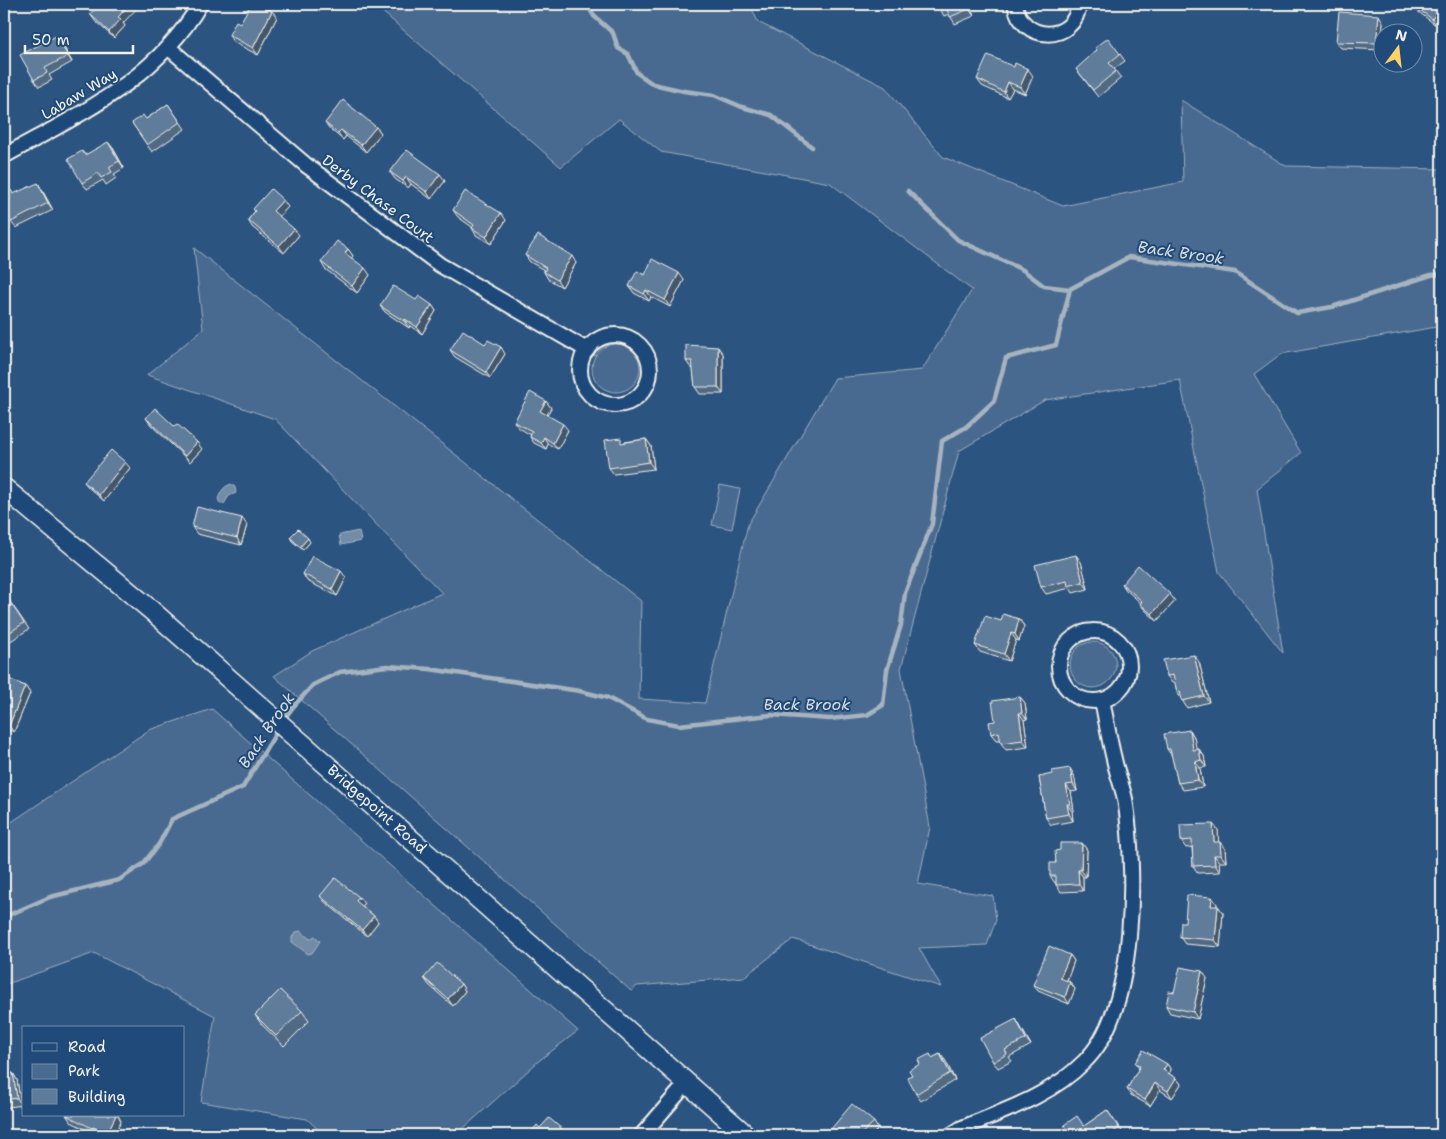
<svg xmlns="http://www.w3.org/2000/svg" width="1446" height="1139" font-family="'Shantell Sans',sans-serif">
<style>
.green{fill:#496b90;stroke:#9eaebc}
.water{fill:#738ca6;stroke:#a7b4c0}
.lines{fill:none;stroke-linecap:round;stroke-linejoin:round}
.stream{stroke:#a7b4c0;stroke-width:4.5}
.street-casing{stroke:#f4f1e8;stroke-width:18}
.secondary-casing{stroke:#f4f1e8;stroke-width:22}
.street{stroke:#1f4a7a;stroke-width:14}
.secondary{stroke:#1f4a7a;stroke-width:19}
.wall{fill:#516a84;stroke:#f4f1e8}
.shaded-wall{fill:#42566c;stroke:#f4f1e8}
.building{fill:#5e7b9a;stroke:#f4f1e8}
.labels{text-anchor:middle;stroke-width:4;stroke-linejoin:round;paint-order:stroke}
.street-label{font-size:15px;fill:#f4f1e8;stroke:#1f4a7a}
.water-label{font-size:16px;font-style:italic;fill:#dadddb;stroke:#1f4a7a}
</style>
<rect width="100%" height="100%" fill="#2c5481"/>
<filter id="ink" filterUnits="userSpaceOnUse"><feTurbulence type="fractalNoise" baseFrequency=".02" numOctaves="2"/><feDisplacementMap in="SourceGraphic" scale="10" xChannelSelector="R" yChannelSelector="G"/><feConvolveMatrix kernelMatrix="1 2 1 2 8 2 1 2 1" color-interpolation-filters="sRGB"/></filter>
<g filter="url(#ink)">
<g class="green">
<path d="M 382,4 L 750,4 L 758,22 L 885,87 L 943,157 L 1063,206 L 1183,182 L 1181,100 L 1286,166 L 1442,169 L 1442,326 L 1281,354 L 1254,374 L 1301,453 L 1257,489 L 1283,653 L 1219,572 L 1180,380 L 1045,400 L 959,451 L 901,669 L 930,827 L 918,884 L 993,896 L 996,920 L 987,945 L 919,948 L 941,987 L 793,939 L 744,977 L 637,986 L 631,991 L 274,676 L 312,651 L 442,593 L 275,419 L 147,375 L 203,329 L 194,248 L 641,601 L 639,699 L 705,703 L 748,524 L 835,378 L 922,370 L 972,290 L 830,183 L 661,152 L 619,119 L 561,167 L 378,8 Z"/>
<circle cx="616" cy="368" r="24"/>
<path d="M 720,485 L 740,489 L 732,529 L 712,525 Z"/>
<circle cx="1093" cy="665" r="23"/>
<path d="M 212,709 L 578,1031 L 541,1059 L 456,1135 L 324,1135 L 307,1119 L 201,1102 L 215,1016 L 94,953 L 4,985 L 4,827 L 149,730 Z"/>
</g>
<g class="water">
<path d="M 231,484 L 235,487 L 236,493 L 229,496 L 224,504 L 220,504 L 218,499 C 221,491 223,487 231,484 Z"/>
<path d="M 359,531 L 361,541 L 341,545 L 339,535 Z"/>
<path d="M 300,931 L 310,939 L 315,936 L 320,941 L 312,953 L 308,954 L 292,942 L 292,937 L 296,932 Z"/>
</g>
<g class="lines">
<g class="stream">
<path d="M 587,4 L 594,16 L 613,33 L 618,48 L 628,54 L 637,73 L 653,84 L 684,91 L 714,95 L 742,107 L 771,115 L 812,147"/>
<path d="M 908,191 L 958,240 L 1023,270 L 1044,286 L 1070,289"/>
<path d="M 283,721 L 293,707 L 313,685 L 340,672 L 387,666 L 429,669 L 580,691 L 608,698 L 647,719 L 679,725 L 771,715 L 830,719 L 867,715 L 883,705 L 887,670 L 901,625 L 905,593 L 932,524 L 942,441 L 966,427 L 994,401 L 1006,358 L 1056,345 L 1070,289 L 1129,257 L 1235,272 L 1297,313 L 1332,307 L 1431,275 L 1442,274"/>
<path d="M 4,917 L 50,897 L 119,880 L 143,864 L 159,844 L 172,819 L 243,787 L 279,728"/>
</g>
<g class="street-casing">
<g id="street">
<path d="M 1015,4 C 1021,43 1075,44 1079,4"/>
<path d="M 169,48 L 306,165 L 440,265 L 587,350"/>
<path d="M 4,156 C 79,114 155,81 200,4"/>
<circle cx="615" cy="370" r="35"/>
<circle cx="1094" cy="666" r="35"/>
<path d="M 642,1135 L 687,1083"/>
<path d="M 951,1135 L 962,1128 C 1006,1110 1050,1096 1084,1062 C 1138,1010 1136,868 1125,799 C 1122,786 1117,773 1114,759 C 1109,739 1106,719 1102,700"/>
</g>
</g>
<g class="secondary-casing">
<path id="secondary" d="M 4,488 L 151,610 L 746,1135"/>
</g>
<use href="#street" class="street"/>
<use href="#secondary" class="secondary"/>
</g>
<g class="wall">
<path d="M 937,4 L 969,4 L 974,16 L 955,24 L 949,14 L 944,16 L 940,9 Z"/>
<path d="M 1128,4 L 1140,4 L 1130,6 Z"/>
<path d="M 1412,4 L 1442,4 L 1437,26 L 1416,10 Z"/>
<path d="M 272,11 L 277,17 L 258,55 L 233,42 L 229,35 L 240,23 Z"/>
<path d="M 90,14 L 123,23 L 125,26 L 114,38 L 95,21 Z"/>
<path d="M 1383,22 L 1381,50 L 1341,48 L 1336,42 Z"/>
<path d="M 56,36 L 61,42 L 72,62 L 49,75 L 52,80 L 39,87 L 34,80 Z"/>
<path d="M 1120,54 L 1125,61 L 1114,69 L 1121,78 L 1098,97 L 1076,69 Z"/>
<path d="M 1033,76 L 1025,94 L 1013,89 L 1008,98 L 982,86 L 977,79 Z"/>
<path d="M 168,104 L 185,129 L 152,152 L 132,123 L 146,119 Z"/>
<path d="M 325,123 L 376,127 L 381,133 L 366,152 L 346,136 L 343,140 L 330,129 Z"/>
<path d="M 113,148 L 124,168 L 114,174 L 116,178 L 106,185 L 103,180 L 87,189 L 82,183 L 82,151 L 85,155 Z"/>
<path d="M 390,172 L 445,181 L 431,199 L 411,184 L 408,188 L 395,179 Z"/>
<path d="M 38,183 L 42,190 L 53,210 L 16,228 L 11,222 Z"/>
<path d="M 288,207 L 279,216 L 299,235 L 284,253 L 252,227 L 248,220 L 255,211 L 253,209 Z"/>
<path d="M 453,210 L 506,220 L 491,244 L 476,235 L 472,228 L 472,227 L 458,217 Z"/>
<path d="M 348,249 L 353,256 L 351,258 L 370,275 L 357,293 L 325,269 L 321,262 Z"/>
<path d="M 525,255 L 576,263 L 562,287 L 548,279 L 544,272 L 544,270 L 530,262 Z"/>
<path d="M 645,275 L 684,280 L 670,307 L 651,297 L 649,301 L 634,293 L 629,286 Z"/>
<path d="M 416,300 L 432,305 L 436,311 L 422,334 L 410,326 L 409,328 L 385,312 L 380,306 Z"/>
<path d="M 485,344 L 505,354 L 490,378 L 455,357 L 450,350 Z"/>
<path d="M 723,354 L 723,394 L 700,394 L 695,387 L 693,368 L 691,368 L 686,361 Z"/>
<path d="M 546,401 L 551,408 L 547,415 L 568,430 L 558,449 L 548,444 L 546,449 L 534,443 L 530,437 L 531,435 L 519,428 L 514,422 Z"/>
<path d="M 146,418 L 174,426 L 202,449 L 190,462 L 151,425 Z"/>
<path d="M 646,439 L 651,446 L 654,469 L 614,474 L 609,468 L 624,442 Z"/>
<path d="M 130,468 L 104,501 L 89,488 L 84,482 Z"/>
<path d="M 247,525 L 241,545 L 197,534 L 192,527 Z"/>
<path d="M 290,537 L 310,542 L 303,550 L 292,541 Z"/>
<path d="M 1081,562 L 1088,589 L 1073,593 L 1070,588 L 1046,594 L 1041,587 Z"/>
<path d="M 303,574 L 346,578 L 337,596 L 307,581 Z"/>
<path d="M 1122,584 L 1175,601 L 1157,621 L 1145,610 L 1140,604 L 1141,603 L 1126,590 Z"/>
<path d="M 4,593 L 29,629 L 9,642 L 4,636 Z"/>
<path d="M 1019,619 L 1024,626 L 1019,641 L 1016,640 L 1009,661 L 980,652 L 975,645 L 1001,621 Z"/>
<path d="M 1199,662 L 1209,702 L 1187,708 L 1177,692 L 1175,682 L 1172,683 L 1167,676 Z"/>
<path d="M 4,677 L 25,686 L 30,693 L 14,732 L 4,728 Z"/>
<path d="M 1020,697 L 1025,703 L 1027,719 L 1024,720 L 1028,747 L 1006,750 L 1001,743 L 1000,740 L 996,740 L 991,734 L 995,721 Z"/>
<path d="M 1190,730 L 1194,737 L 1196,749 L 1199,749 L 1204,756 L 1206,767 L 1200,768 L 1203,787 L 1183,790 L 1178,783 L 1172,756 L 1167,749 Z"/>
<path d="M 1074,775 L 1077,791 L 1071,792 L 1074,811 L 1072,811 L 1073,821 L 1051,825 L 1046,818 L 1039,777 Z"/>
<path d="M 1218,830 L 1218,842 L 1225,849 L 1226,862 L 1219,862 L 1220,872 L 1198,873 L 1193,866 L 1192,847 L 1186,848 L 1181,841 Z"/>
<path d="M 1082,843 L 1087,850 L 1086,877 L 1083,877 L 1083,891 L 1061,892 L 1056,885 L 1056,883 L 1055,883 L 1050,876 L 1060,850 Z"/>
<path d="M 320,896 L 364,904 L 362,906 L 374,916 L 378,922 L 367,936 L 325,902 Z"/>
<path d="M 1217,904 L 1216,906 L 1218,906 L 1223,913 L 1220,947 L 1185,944 L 1180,937 L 1185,922 Z"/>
<path d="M 1070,955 L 1074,961 L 1067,981 L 1070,982 L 1075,989 L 1069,1004 L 1038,991 L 1033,985 Z"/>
<path d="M 424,978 L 461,984 L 465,991 L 453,1006 L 429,985 Z"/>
<path d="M 1207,978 L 1198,1019 L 1170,1013 L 1166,1006 L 1174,992 Z"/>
<path d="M 302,1011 L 309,1021 L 284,1046 L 262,1025 L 255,1015 Z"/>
<path d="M 1016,1019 L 1020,1026 L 1031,1045 L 1009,1057 L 1012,1061 L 998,1068 L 993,1062 Z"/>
<path d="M 930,1054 L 932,1058 L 940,1054 L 945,1060 L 955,1080 L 921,1101 L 916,1094 L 912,1075 Z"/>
<path d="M 1135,1063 L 1167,1064 L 1171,1070 L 1169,1074 L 1176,1078 L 1181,1084 L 1172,1098 L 1160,1090 L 1150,1106 L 1131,1095 L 1127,1089 L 1139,1068 Z"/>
<path d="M 13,1073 L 17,1080 L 21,1105 L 4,1108 L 4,1075 Z"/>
<path d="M 1107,1110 L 1124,1134 L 1123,1135 L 1071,1135 Z"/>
<path d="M 66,1115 L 121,1121 L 114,1135 L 102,1135 L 98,1133 L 97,1135 L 71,1122 Z"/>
<path d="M 874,1122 L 878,1129 L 872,1135 L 826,1135 Z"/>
</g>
<g class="shaded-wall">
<path d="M 130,4 L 141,4 L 123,23 L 125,26 L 114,38 L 109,32 L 118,17 Z"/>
<path d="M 967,4 L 969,4 L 974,16 L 969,9 Z"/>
<path d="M 1442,6 L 1442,19 L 1437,26 L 1432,19 Z"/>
<path d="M 272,11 L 277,17 L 258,55 L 253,48 Z"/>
<path d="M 1379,15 L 1383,22 L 1381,50 L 1376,43 Z"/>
<path d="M 56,36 L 61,42 L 72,62 L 68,56 Z"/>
<path d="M 1028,69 L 1033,76 L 1025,94 L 1020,87 Z"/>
<path d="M 1008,82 L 1013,89 L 1008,98 L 1004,92 Z"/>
<path d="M 376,127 L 381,133 L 366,152 L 361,145 Z"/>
<path d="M 341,130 L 346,136 L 343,140 L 338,133 Z"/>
<path d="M 108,142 L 113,148 L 124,168 L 119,161 Z"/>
<path d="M 440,174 L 445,181 L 431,199 L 427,192 Z"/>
<path d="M 406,177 L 411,184 L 408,188 L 403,181 Z"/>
<path d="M 38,183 L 42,190 L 53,210 L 48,203 Z"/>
<path d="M 283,200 L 288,207 L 278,218 L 273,211 Z"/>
<path d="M 501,213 L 506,220 L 491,244 L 486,237 Z"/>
<path d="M 294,229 L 299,235 L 284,253 L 279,246 Z"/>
<path d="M 348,249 L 353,256 L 350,260 L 345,253 Z"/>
<path d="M 572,256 L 576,263 L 562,287 L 557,280 Z"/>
<path d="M 365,268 L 370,275 L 357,293 L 352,286 Z"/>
<path d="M 679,273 L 684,280 L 670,307 L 665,300 Z"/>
<path d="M 646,290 L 651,297 L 649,301 L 644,294 Z"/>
<path d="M 432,305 L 436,311 L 422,334 L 417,327 Z"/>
<path d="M 405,319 L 410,326 L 409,328 L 404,321 Z"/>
<path d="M 501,347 L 505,354 L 490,378 L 486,372 Z"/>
<path d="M 718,347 L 723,354 L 723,394 L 718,387 Z"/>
<path d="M 546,401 L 551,408 L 545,418 L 540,411 Z"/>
<path d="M 563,424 L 568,430 L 558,449 L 553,443 Z"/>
<path d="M 544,437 L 548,444 L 546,449 L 541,443 Z"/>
<path d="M 646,439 L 651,446 L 654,469 L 649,462 Z"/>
<path d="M 197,442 L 202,449 L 190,462 L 185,456 Z"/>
<path d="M 125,462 L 130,468 L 104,501 L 99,495 Z"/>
<path d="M 242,518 L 247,525 L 241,545 L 237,538 Z"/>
<path d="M 308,538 L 310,542 L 303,550 L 300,547 Z"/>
<path d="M 1076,555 L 1081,562 L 1088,589 L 1083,582 Z"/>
<path d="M 341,571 L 346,578 L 337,596 L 332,589 Z"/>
<path d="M 1170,594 L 1175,601 L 1157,621 L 1152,614 Z"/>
<path d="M 1019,619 L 1024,626 L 1019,641 L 1015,634 Z"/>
<path d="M 1011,633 L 1016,640 L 1009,661 L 1004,654 Z"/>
<path d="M 1194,655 L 1199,662 L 1209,702 L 1204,696 Z"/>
<path d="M 25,686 L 30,693 L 14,732 L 9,726 Z"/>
<path d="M 1020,697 L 1025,703 L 1027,719 L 1022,713 Z"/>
<path d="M 1019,713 L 1024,720 L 1028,747 L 1023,740 Z"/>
<path d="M 1190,730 L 1194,737 L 1198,757 L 1193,750 Z"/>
<path d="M 1199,749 L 1204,756 L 1206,767 L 1201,760 Z"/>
<path d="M 1195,762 L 1200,768 L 1203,787 L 1198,780 Z"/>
<path d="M 1070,768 L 1074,775 L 1077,791 L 1073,784 Z"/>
<path d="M 1066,785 L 1071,792 L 1074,811 L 1070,804 Z"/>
<path d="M 1067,804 L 1072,811 L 1073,821 L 1069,814 Z"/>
<path d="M 1213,824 L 1218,830 L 1219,849 L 1214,842 Z"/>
<path d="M 1220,842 L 1225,849 L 1226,862 L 1221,855 Z"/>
<path d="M 1082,843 L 1087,850 L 1086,877 L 1081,870 Z"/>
<path d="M 1214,855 L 1219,862 L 1220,872 L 1215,865 Z"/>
<path d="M 1078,870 L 1083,877 L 1083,891 L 1079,884 Z"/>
<path d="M 359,897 L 364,904 L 361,908 L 356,901 Z"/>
<path d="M 1212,897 L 1217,904 L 1216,912 L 1211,906 Z"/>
<path d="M 1218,906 L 1223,913 L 1220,947 L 1215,940 Z"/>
<path d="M 374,916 L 378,922 L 367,936 L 362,930 Z"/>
<path d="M 1070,955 L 1074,961 L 1065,985 L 1060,978 Z"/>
<path d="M 1202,971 L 1207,978 L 1198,1019 L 1193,1012 Z"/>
<path d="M 1070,982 L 1075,989 L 1069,1004 L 1065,997 Z"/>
<path d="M 461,984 L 465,991 L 453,1006 L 448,999 Z"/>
<path d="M 1016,1019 L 1020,1026 L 1031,1045 L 1026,1039 Z"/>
<path d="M 940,1054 L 945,1060 L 955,1080 L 950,1073 Z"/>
<path d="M 1167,1064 L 1171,1070 L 1168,1076 L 1163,1070 Z"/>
<path d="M 13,1073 L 17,1080 L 21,1105 L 17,1098 Z"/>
<path d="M 1176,1078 L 1181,1084 L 1172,1098 L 1168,1091 Z"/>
<path d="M 1155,1083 L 1160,1090 L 1150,1106 L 1145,1100 Z"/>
<path d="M 116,1115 L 118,1115 L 121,1121 L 114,1135 L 108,1135 L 107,1133 Z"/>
<path d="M 93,1127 L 98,1133 L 97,1135 L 92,1128 Z"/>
<path d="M 562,1129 L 567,1135 L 557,1135 Z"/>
</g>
<g class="building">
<path d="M 99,4 L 130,4 L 118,17 L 121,19 L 109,32 L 90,14 Z"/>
<path d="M 251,4 L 259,4 L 272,11 L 253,48 L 229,35 L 236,21 L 240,23 Z"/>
<path d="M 937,4 L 967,4 L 969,9 L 950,17 L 946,7 L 940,9 Z"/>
<path d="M 1412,4 L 1442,4 L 1442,6 L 1432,19 Z"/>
<path d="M 1339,12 L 1379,15 L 1376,43 L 1336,42 Z"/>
<path d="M 56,36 L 68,56 L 45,68 L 47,73 L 34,80 L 20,55 Z"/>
<path d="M 1108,38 L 1120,54 L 1109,63 L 1116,71 L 1093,90 L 1076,69 L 1097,50 L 1095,48 Z"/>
<path d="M 988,55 L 1014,67 L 1015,63 L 1028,69 L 1020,87 L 1008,82 L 1004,92 L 977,79 Z"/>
<path d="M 343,100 L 376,127 L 361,145 L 341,130 L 338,133 L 325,123 Z"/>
<path d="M 168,104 L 180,122 L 147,145 L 132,123 L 143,115 L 146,119 Z"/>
<path d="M 108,142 L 119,161 L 109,167 L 112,172 L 101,178 L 98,173 L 82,183 L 68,159 L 82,151 L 85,155 Z"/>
<path d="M 407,150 L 440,174 L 427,192 L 406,177 L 403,181 L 390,172 Z"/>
<path d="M 38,183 L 48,203 L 11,222 L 4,207 L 4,194 L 11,190 L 13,194 Z"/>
<path d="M 271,189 L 283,200 L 273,211 L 294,229 L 279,246 L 248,220 L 255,211 L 253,209 Z"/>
<path d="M 465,191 L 501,213 L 486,237 L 472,228 L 474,225 L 453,210 Z"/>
<path d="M 538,235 L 572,256 L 557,280 L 544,272 L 546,268 L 525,255 Z"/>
<path d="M 337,241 L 348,249 L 345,253 L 365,268 L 352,286 L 321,262 Z"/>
<path d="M 652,259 L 679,273 L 665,300 L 646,290 L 644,294 L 629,286 L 637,271 L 645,275 Z"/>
<path d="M 393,286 L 416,300 L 419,296 L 432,305 L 417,327 L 405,319 L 404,321 L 380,306 Z"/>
<path d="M 463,330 L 485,344 L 488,340 L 501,347 L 486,372 L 450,350 Z"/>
<path d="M 686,345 L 718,347 L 718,387 L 695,387 L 692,361 L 686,361 Z"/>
<path d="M 530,392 L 546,401 L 540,411 L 563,424 L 553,443 L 544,437 L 541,443 L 530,437 L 532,431 L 514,422 Z"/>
<path d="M 155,408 L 174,426 L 177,424 L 197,442 L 185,456 L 146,418 Z"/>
<path d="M 621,438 L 621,443 L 646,439 L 649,462 L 609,468 L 605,440 Z"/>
<path d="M 111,450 L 125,462 L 99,495 L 84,482 Z"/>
<path d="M 197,507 L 242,518 L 237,538 L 192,527 Z"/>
<path d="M 298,529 L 308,538 L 300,547 L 290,537 Z"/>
<path d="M 1076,555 L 1083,582 L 1068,586 L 1067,581 L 1041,587 L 1035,565 Z"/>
<path d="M 312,556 L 341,571 L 332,589 L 303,574 Z"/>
<path d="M 1138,565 L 1170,594 L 1152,614 L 1140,604 L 1142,601 L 1122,584 Z"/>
<path d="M 4,593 L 24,623 L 4,636 Z"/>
<path d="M 1003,614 L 1019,619 L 1015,634 L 1011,633 L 1004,654 L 975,645 L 985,616 L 1001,621 Z"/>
<path d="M 1194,655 L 1204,696 L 1182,701 L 1180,691 L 1177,692 L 1173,675 L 1167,676 L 1163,660 Z"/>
<path d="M 4,677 L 25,686 L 9,726 L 4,724 Z"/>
<path d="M 1020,697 L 1022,713 L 1019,713 L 1023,740 L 1001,743 L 999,732 L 991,734 L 989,722 L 995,721 L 992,701 Z"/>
<path d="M 1190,730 L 1193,750 L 1199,749 L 1201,760 L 1195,762 L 1198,780 L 1178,783 L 1170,749 L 1167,749 L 1164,734 Z"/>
<path d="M 1070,768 L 1073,784 L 1066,785 L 1070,804 L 1067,804 L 1069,814 L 1046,818 L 1039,777 L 1052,774 L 1052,771 Z"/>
<path d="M 1213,824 L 1214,842 L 1220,842 L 1221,855 L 1214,855 L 1215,865 L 1193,866 L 1192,840 L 1181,841 L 1180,825 Z"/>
<path d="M 1060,843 L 1082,843 L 1081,870 L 1078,870 L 1079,884 L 1056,885 L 1056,876 L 1050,876 L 1050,863 L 1056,863 L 1055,851 L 1060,850 Z"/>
<path d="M 335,878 L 359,897 L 356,901 L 374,916 L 362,930 L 320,896 Z"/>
<path d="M 1187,895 L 1212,897 L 1211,906 L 1218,906 L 1215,940 L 1180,937 L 1181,922 L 1185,922 Z"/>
<path d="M 1049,946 L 1070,955 L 1060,978 L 1070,982 L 1065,997 L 1033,985 Z"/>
<path d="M 437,963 L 461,984 L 448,999 L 424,978 Z"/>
<path d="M 1180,967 L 1202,971 L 1193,1012 L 1166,1006 L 1169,991 L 1174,992 Z"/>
<path d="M 280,990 L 302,1011 L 276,1036 L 255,1015 Z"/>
<path d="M 1016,1019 L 1026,1039 L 1005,1050 L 1007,1054 L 993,1062 L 980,1038 Z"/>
<path d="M 1143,1050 L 1167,1064 L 1163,1070 L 1176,1078 L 1168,1091 L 1155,1083 L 1145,1100 L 1127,1089 L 1140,1066 L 1135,1063 Z"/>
<path d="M 930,1054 L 932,1058 L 940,1054 L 950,1073 L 916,1094 L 907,1077 L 912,1075 L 909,1070 L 920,1064 L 918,1060 Z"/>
<path d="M 13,1073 L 17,1098 L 4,1100 L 4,1075 Z"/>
<path d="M 852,1104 L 874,1122 L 860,1135 L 826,1135 Z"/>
<path d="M 1107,1110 L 1119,1128 L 1110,1134 L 1111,1135 L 1071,1135 L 1064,1125 L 1077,1116 L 1084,1126 Z"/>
<path d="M 66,1115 L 116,1115 L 107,1133 L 93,1127 L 92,1128 Z"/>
<path d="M 549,1118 L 562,1129 L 557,1135 L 529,1135 L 537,1125 L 540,1128 Z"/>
</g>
</g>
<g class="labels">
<g class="street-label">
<text transform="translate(79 94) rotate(-31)" y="5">Labaw Way</text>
<text transform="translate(378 199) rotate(37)" y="5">Derby Chase Court</text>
<text transform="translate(377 809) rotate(41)" y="5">Bridgepoint Road</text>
</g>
<g class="water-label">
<text transform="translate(1181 252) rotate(8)" y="6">Back Brook</text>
<text x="807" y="710">Back Brook</text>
<text transform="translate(266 730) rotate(-56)" y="6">Back Brook</text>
</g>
</g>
<rect width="1446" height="1139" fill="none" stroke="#1f4a7a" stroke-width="20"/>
<rect x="10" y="10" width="1426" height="1119" fill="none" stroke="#f4f1e8" stroke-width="2" filter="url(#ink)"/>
<rect x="22" y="1026" width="162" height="90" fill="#1f4a7a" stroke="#748da6"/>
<rect x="32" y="1043" width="25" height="8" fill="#1f4a7a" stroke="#748da6"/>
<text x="68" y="1052" font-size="15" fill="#f4f1e8">Road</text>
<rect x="32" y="1064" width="25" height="15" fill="#496b90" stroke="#748da6"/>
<text x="68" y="1076" font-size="15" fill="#f4f1e8">Park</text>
<rect x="32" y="1089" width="25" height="15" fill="#5e7b9a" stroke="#748da6"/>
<text x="68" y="1102" font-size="15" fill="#f4f1e8">Building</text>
<g transform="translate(1398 48) rotate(15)"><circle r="24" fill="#1f4a7a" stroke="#748da6"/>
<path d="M0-4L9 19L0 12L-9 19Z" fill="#ffd166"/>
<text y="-8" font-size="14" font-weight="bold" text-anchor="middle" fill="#f4f1e8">N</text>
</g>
<path d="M25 45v8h108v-8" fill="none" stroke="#f4f1e8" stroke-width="2.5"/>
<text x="32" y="45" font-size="15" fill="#f4f1e8" stroke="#1f4a7a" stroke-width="4" paint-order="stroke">50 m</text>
</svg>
